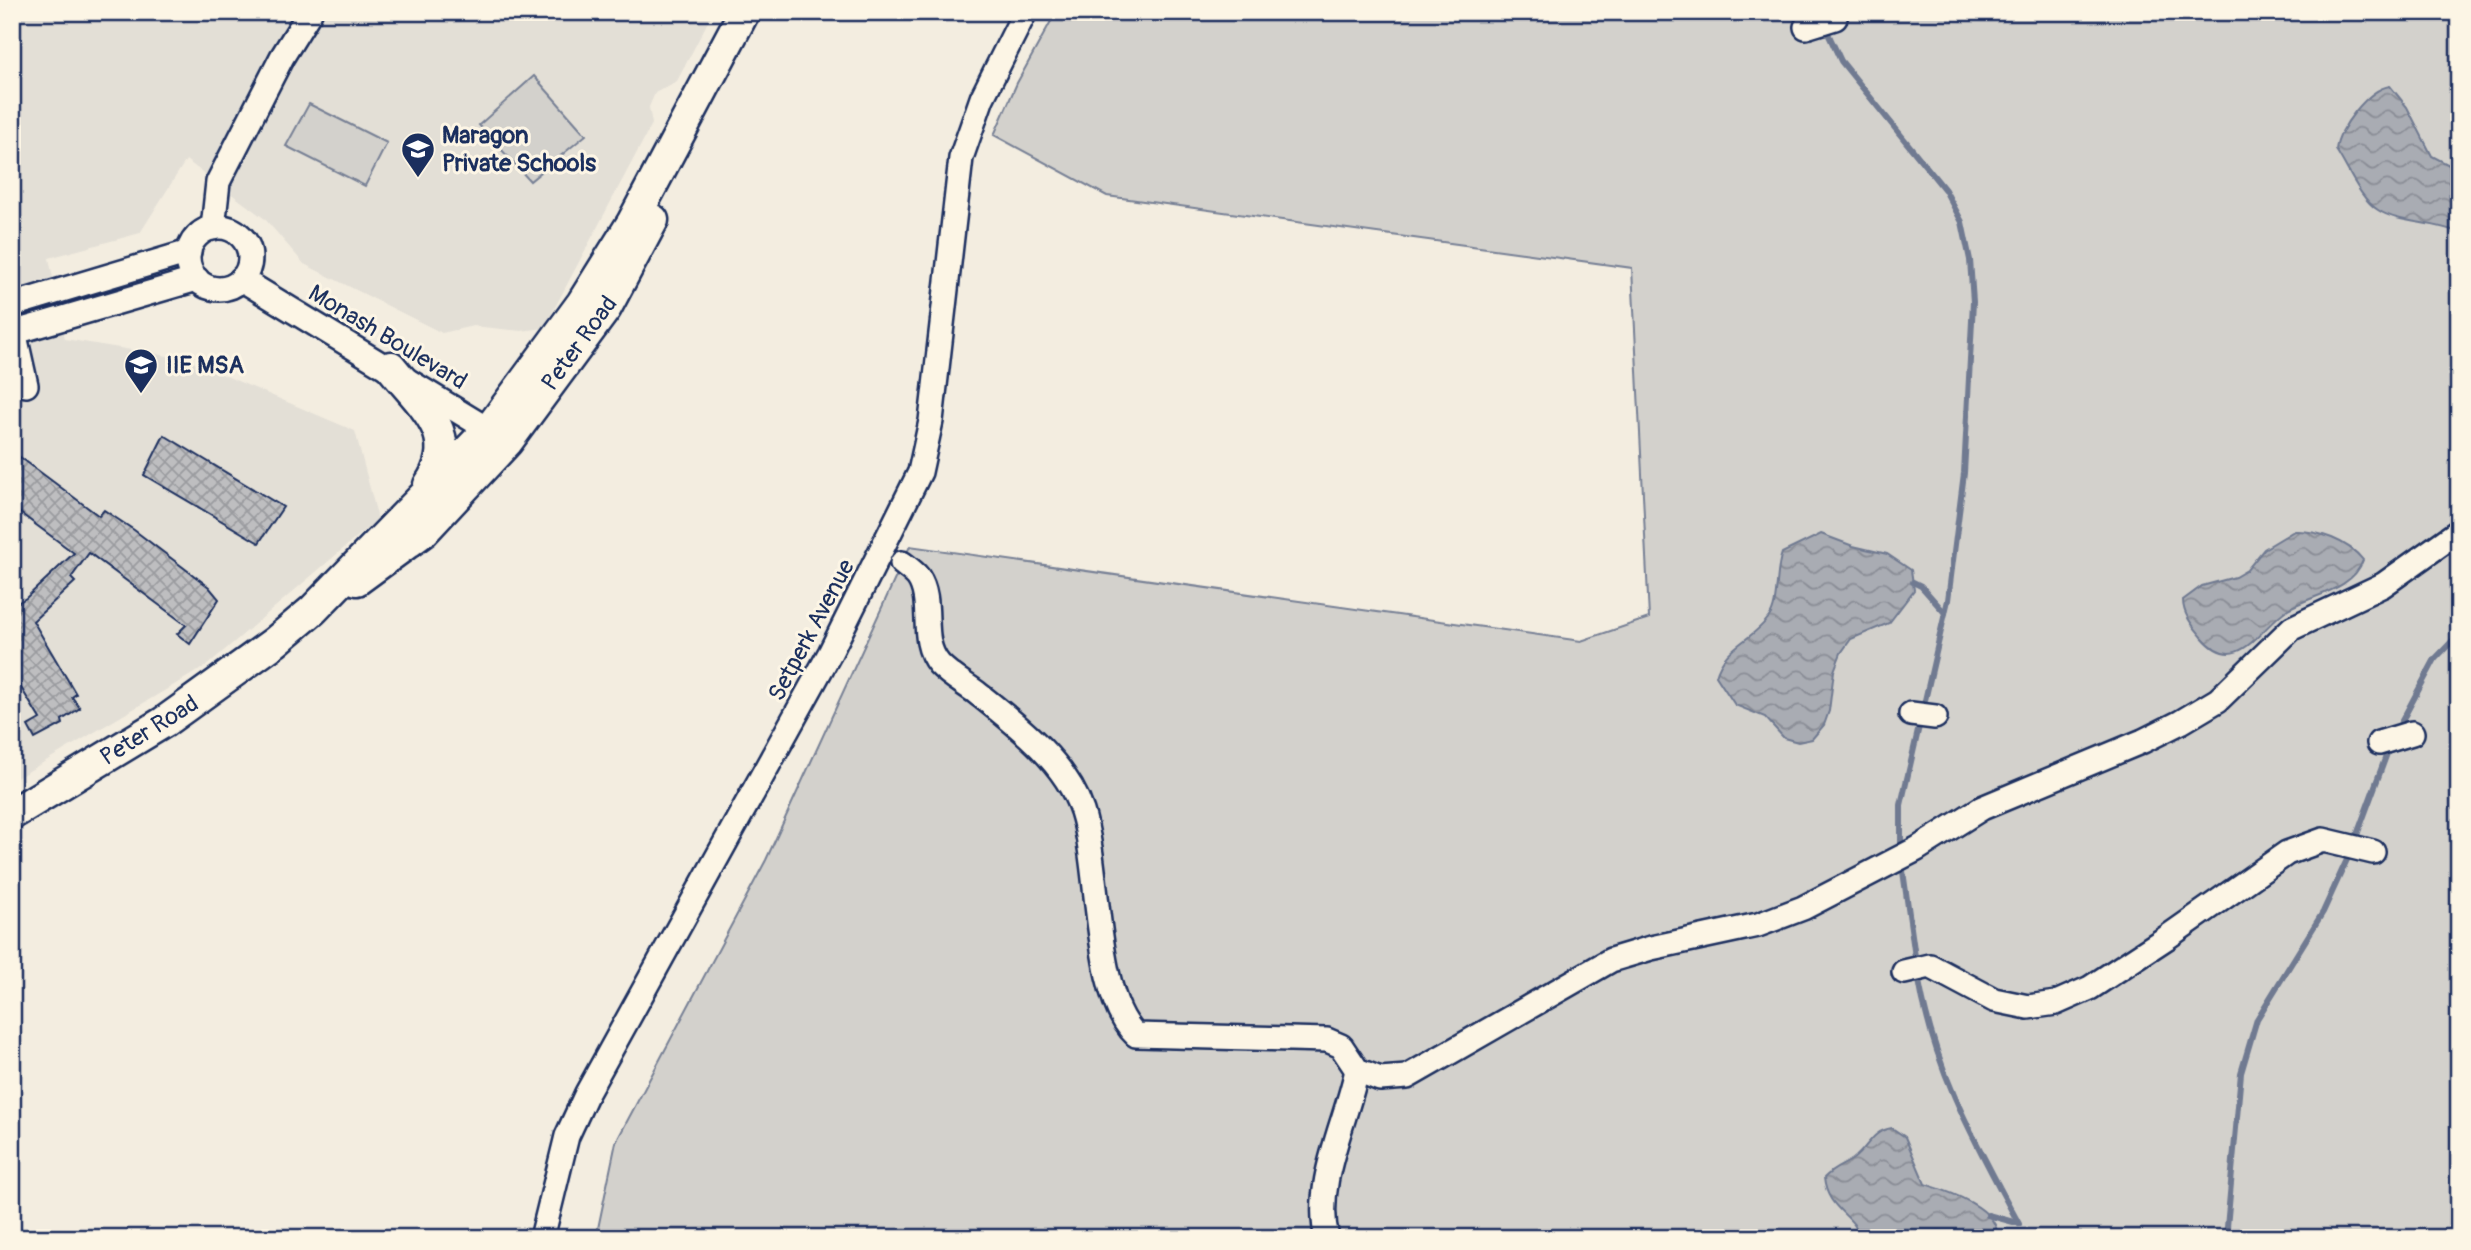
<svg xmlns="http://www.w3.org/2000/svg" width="2471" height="1250" font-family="Pangolin,sans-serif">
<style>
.built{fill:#e3dfd6}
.green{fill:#d3d1cc;stroke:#778095;stroke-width:2}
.water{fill:url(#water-waves);stroke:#707a91;stroke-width:2}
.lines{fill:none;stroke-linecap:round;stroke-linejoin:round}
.stream{stroke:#707a91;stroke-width:6}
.building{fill:url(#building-cross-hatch);stroke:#1b2f5e;stroke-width:2}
.minor-casing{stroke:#1b2f5e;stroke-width:28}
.major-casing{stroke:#1b2f5e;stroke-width:35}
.minor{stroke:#fcf5e5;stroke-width:23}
.major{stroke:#fcf5e5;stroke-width:30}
.labels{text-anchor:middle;stroke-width:6;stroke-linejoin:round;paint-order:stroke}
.poi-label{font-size:24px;font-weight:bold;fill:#1b2f5e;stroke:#fcf5e5;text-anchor:start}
.street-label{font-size:24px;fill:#1b2f5e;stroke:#fcf5e5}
</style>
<defs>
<pattern id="water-waves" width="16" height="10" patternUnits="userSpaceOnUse" patternTransform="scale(1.75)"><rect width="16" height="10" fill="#a9acb3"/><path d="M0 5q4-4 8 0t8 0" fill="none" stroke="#898c95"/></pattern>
<pattern id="building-cross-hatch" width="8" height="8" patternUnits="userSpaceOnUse" patternTransform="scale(1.75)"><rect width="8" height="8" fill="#bebec0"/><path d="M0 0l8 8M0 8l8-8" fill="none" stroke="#9a9b9f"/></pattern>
</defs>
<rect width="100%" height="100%" fill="#f3ede0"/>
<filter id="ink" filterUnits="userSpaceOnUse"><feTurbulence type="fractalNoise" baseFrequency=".0143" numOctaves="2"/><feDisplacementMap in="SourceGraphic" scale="14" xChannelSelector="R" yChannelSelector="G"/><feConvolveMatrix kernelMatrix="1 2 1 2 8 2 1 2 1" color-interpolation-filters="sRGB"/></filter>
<g filter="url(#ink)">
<path class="built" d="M 12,12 L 713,12 L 677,81 L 655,93 L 649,107 L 652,124 L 544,328 L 521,331 L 473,326 L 442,333 L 304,264 L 265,219 L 186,160 L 140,233 L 49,258 L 65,339 L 186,359 L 355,431 L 378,519 L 206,666 L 12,781 Z"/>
<g class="green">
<path d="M 1056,12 L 2459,12 L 2459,1238 L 596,1238 L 616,1142 L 766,860 L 910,546 L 1581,641 L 1649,618 L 1632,268 L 1107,196 L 994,135 L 1017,83 Z"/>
<path d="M 534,76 L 586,135 L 530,181 L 479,125 Z"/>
<path d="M 309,104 L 387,143 L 365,186 L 286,146 Z"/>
</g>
<g class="water">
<path d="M 2390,86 L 2407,107 L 2432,156 L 2459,170 L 2459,233 C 2434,221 2399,224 2378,210 C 2360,199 2348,168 2336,150 C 2338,129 2368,89 2390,86 Z"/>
<path d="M 2294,531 C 2318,530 2348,541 2363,560 C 2353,590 2312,595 2288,609 C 2260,627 2237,679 2202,637 C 2193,626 2183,615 2183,600 L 2202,586 L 2235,577 L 2247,570 L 2264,549 Z"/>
<path d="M 1821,534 L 1853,546 L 1887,554 L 1911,570 L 1914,590 L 1889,623 L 1851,639 L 1841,653 L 1834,671 L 1829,711 L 1824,725 L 1812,739 L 1798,742 L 1784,738 L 1765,717 L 1735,705 L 1716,676 C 1724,646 1752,641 1769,617 C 1779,604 1775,571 1782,553 Z"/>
<path d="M 1892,1128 L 1905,1137 L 1925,1184 C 1947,1191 2001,1208 1997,1238 L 1861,1238 C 1854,1214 1827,1210 1824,1178 C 1833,1168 1842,1166 1853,1159 C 1869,1147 1871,1131 1892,1128 Z"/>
</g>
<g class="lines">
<g class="stream">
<path d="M 1825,27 L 1841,61 L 1945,190 L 1962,222 L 1970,260 L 1973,302 L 1964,473 L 1948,600 L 1901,805 L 1901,853"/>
<path d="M 1913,582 L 1921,586 L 1945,613"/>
<path d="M 2396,732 L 2435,659 L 2459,634"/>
<path d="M 2354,843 L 2389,748"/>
<path d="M 1902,864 L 1916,964"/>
<path d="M 1918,975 C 1933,1068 1975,1142 2019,1224"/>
<path d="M 1988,1215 L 2017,1223"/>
<path d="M 2226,1238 L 2241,1073 L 2257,1019 L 2323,912 L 2350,853"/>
</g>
</g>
<g class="building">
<path d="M 164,435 L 283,507 L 259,543 L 144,475 Z"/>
<path d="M 20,457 L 99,516 L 104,510 L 134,530 L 209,587 L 219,599 L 190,644 L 177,634 L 186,625 L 89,553 L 71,578 L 75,582 L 33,621 L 76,694 L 72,697 L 80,708 L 62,720 L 63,724 L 35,739 L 28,726 L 40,719 L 12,673 L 12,606 L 26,598 L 74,553 L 12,507 L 12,468 Z"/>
</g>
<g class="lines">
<g class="minor-casing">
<g id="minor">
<path d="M 1806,27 L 1835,18"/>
<circle cx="219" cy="258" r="31"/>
<path d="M 213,228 L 218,182 L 282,57 L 310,12"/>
<path d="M 241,279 L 502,438"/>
<path d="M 12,305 L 189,252"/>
<path d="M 12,322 L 26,385"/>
<path d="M 12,333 L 197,279"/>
<path d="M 902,563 C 907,567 914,572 918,577 C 935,602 918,640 939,664 C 949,675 965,684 977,693 C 1016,724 1066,762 1082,811 C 1101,870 1093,995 1136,1035 L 1327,1040 L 1341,1046 L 1357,1070 L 1380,1079 L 1407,1077 L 1611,960 L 1651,948 L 1758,925 L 1803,908 L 1917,849 L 1982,808 L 2143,741 L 2181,722 L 2218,700 L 2292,628 L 2383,585 L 2459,531"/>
<path d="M 1911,714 L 1935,717"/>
<path d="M 2379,743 L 2412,733"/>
<path d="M 1904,972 L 1930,966 L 1994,1000 L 2028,1007 L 2056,1003 L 2090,988 L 2166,938 L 2287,853 L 2323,840 L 2373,852"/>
<path d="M 542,1238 L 567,1136 L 587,1093 L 830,653 L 920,472 L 931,421 L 961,158 L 982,98 L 1025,12"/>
<path d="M 1327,1238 C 1313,1184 1346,1123 1357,1070"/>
</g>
</g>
<g class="major-casing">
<g id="major">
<path d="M 391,367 C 421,405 463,435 429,485"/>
<path d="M 357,580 L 424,531 L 507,442 L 606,308 L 653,220"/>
<path d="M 12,814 L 164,722 L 275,642 L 313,610 L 490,428 L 582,303 L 632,223 L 744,12"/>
</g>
</g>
<use href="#minor" class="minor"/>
<use href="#major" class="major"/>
</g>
</g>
<defs>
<g id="school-pin" transform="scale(1.75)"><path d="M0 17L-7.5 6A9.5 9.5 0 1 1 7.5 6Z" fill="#1b2f5e" stroke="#fcf5e5"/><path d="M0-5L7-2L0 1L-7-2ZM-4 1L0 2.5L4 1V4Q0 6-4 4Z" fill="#fff"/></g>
<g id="university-pin" transform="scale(1.75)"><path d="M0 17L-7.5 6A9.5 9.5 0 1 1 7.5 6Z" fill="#1b2f5e" stroke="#fcf5e5"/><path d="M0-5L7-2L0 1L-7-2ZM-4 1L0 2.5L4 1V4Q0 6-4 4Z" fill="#fff"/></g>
</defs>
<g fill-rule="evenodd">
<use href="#school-pin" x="418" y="149"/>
<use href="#university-pin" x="141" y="365"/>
</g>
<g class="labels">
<g class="poi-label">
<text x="442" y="143">Maragon<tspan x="442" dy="28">Private Schools</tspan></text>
<text x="166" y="373">IIE MSA</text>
</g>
<g class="street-label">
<text transform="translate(388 337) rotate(31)" y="8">Monash Boulevard</text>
<text transform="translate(579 343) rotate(-54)" y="8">Peter Road</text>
<text transform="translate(811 630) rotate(-62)" y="8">Setperk Avenue</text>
<text transform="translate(149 730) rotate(-32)" y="8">Peter Road</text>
</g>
</g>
<rect width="2471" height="1250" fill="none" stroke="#fcf5e5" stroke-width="42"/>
<rect x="21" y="21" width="2429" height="1208" fill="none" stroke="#1b2f5e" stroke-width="2.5" filter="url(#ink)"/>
</svg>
